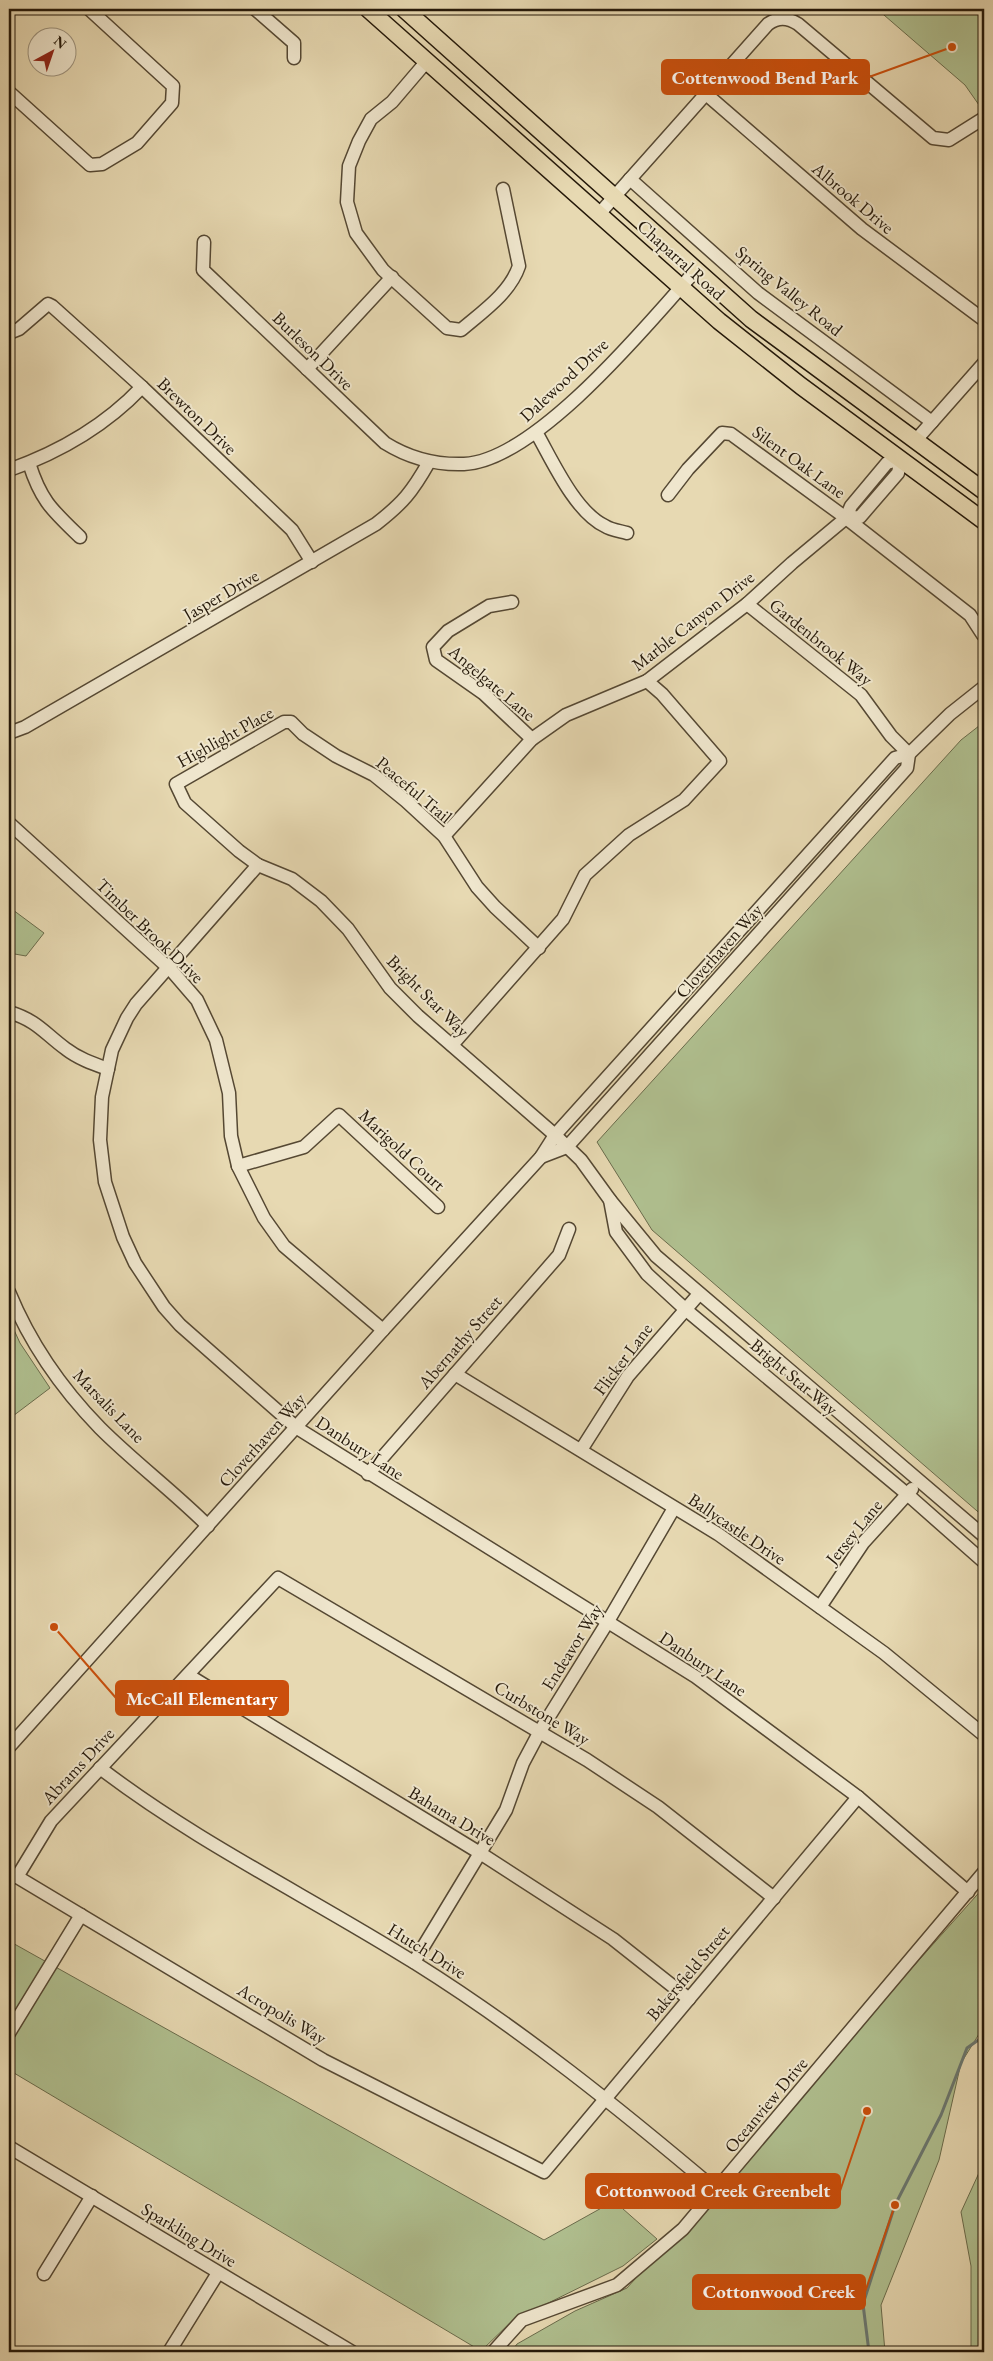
<svg xmlns="http://www.w3.org/2000/svg" width="993" height="2361" font-family="'EB Garamond',serif">
<style>
.green{fill:#b0c090;stroke:#6a6c4c}
.lines{fill:none;stroke-linecap:round;stroke-linejoin:round}
.stream{stroke:#6b7871;stroke-width:3}
.minor-casing{stroke:#554833;stroke-width:15}
.major-casing{stroke:#241809;stroke-width:19}
.minor{stroke:#efe6cd;stroke-width:12}
.major{stroke:#e7d9b2;stroke-width:16}
.labels{text-anchor:middle;stroke-width:4;stroke-linejoin:round;paint-order:stroke}
.street-label{font-size:18px;fill:#241809;stroke:#efe6cd}
.leader{fill:none;stroke:#cb4f0c;stroke-width:2}
.callout-dot{fill:#cb4f0c;stroke:#efe6cd;stroke-width:2}
.callout{fill:#cb4f0c;stroke:#cb4f0c;stroke-width:2}
.callout-label{font-size:19px;text-anchor:middle;font-weight:bold;fill:#fff}
</style>
<rect width="100%" height="100%" fill="#e7d9b2"/>
<filter id="stains"><feTurbulence type="fractalNoise" baseFrequency=".004" numOctaves="4"/><feColorMatrix values="0 0 0 0 .2 0 0 0 0 .09 0 0 0 0 .02 0 0 0 .5 -.17"/></filter>
<radialGradient id="worn" r=".72"><stop offset=".6" stop-color="#630" stop-opacity="0"/><stop offset="1" stop-color="#630" stop-opacity=".3"/></radialGradient>
<g class="green">
<path d="M 877,9 L 984,9 L 984,101 L 979,105 L 965,85 Z"/>
<path d="M 984,722 L 984,1517 L 652,1230 L 597,1142 L 961,740 Z"/>
<path d="M 9,907 L 44,933 L 26,956 L 9,953 Z"/>
<path d="M 9,1319 L 20,1343 L 50,1388 L 9,1419 Z"/>
<path d="M 984,1887 L 984,2026 L 961,2063 L 939,2160 L 881,2305 L 885,2352 L 511,2352 L 517,2344 L 575,2311 L 627,2288 Z"/>
<path d="M 9,1941 L 544,2240 L 614,2201 L 657,2239 L 623,2266 L 512,2321 L 481,2351 L 9,2070 Z"/>
<path d="M 984,2162 L 984,2352 L 971,2352 L 971,2266 L 961,2212 Z"/>
</g>
<g class="lines">
<path class="stream" d="M 869,2352 L 863,2304 L 895,2205 L 941,2115 L 967,2048 L 984,2036"/>
<g class="minor-casing">
<g id="minor">
<path d="M 255,9 L 294,43 L 294,58"/>
<path d="M 427,61 L 392,102 L 371,119 L 359,141 L 349,166 L 347,202 L 356,233 L 383,270 L 447,328 L 461,330 C 482,312 510,293 519,266 L 503,189"/>
<path d="M 9,92 L 90,165 L 102,164 L 137,143 L 172,103 L 173,86 L 89,9"/>
<path d="M 706,94 L 862,229 L 984,320"/>
<path d="M 630,179 L 758,293 L 932,422"/>
<path d="M 599,214 L 768,24 C 778,17 787,17 798,24 L 933,138 L 949,140 L 984,118"/>
<path d="M 204,242 L 203,270 L 385,443 C 409,458 436,465 464,464 C 536,461 649,323 696,270"/>
<path d="M 9,333 L 19,329 L 48,304 L 52,306 L 142,387 L 292,530 L 312,562"/>
<path d="M 307,369 L 392,277"/>
<path d="M 536,432 C 552,460 575,512 605,526 C 611,530 620,531 627,533"/>
<path d="M 916,440 L 984,363"/>
<path d="M 29,463 C 41,501 52,510 80,537"/>
<path d="M 9,470 C 60,452 104,427 142,387"/>
<path d="M 668,495 L 688,469 L 722,433 L 731,434 L 846,518 L 970,615 L 983,635"/>
<path d="M 512,602 L 489,606 L 448,631 L 433,647 L 436,660 L 483,693 L 532,739"/>
<path d="M 747,604 L 861,695 L 891,736 L 909,754"/>
<path d="M 9,733 L 25,727 L 376,524 C 403,503 412,492 429,462"/>
<path d="M 9,823 L 172,971 L 197,1000 L 216,1040 L 229,1093 L 231,1136 L 238,1166 L 264,1218 L 284,1246 L 383,1330"/>
<path d="M 444,836 L 532,739 L 566,715 L 647,681 L 747,604 L 792,563 L 846,518 L 851,506 L 887,463 L 901,459 L 898,473 L 860,517 L 846,518"/>
<path d="M 258,865 L 136,1004 L 127,1018 L 112,1050 L 102,1097 L 100,1140 L 105,1182 L 123,1237 L 135,1263 L 164,1307 L 180,1325 L 297,1428 L 696,1677 L 858,1797 L 968,1892"/>
<path d="M 539,948 L 495,907 L 477,887 L 444,836 L 406,801 L 374,775 L 336,756 L 303,734 L 291,722 L 284,722 L 176,784 L 185,803 L 239,851 L 258,865 L 292,879 L 321,901 L 348,929 L 390,988 L 418,1016 L 555,1135 L 581,1160 L 610,1200 L 656,1256 L 984,1536"/>
<path d="M 9,1012 C 38,1021 44,1033 66,1049 C 79,1059 94,1064 108,1069"/>
<path d="M 452,1045 L 563,919 L 585,875 L 629,835 L 684,800 L 720,761 L 662,694 L 647,681"/>
<path d="M 541,1157 L 567,1147 L 907,768 L 909,754"/>
<path d="M 238,1166 L 304,1147 L 339,1115 L 438,1207"/>
<path d="M 610,1200 L 616,1232 L 647,1274 L 685,1309 L 907,1494 L 984,1562"/>
<path d="M 9,1292 C 30,1343 61,1388 100,1428 C 134,1462 174,1492 208,1526"/>
<path d="M 455,1374 L 718,1534 L 884,1653 L 984,1735"/>
<path d="M 581,1450 L 628,1376 L 699,1294"/>
<path d="M 368,1474 L 559,1255 L 569,1229"/>
<path d="M 820,1607 L 863,1543 L 912,1489"/>
<path d="M 188,1675 L 480,1853 L 613,1939 L 689,1999"/>
<path d="M 9,1747 L 383,1330 L 541,1157 L 555,1135 L 895,758 L 909,754 L 950,714 L 984,687"/>
<path d="M 100,1768 C 198,1843 310,1897 415,1963 C 522,2030 620,2109 717,2191"/>
<path d="M 9,1872 L 323,2060 L 544,2172 L 858,1797"/>
<path d="M 17,1877 L 51,1821 L 278,1578 L 587,1760 L 658,1807 L 774,1898"/>
<path d="M 414,1962 L 506,1810 L 523,1763 L 540,1731 L 607,1623 L 674,1508"/>
<path d="M 9,2033 L 81,1915"/>
<path d="M 9,2147 L 352,2352"/>
<path d="M 44,2274 L 92,2196"/>
<path d="M 169,2352 L 218,2273"/>
<path d="M 493,2352 L 522,2320 L 617,2285 L 683,2229 L 984,1872"/>
</g>
</g>
<g class="major-casing">
<g id="major">
<path d="M 368,9 L 719,321 L 801,386 L 984,521"/>
<path d="M 404,9 L 751,319 L 984,491"/>
</g>
</g>
<use href="#minor" class="minor"/>
<use href="#major" class="major"/>
</g>
<g class="labels">
<g class="street-label">
<text transform="translate(853 198) rotate(40)" y="6">Albrook Drive</text>
<text transform="translate(681 260) rotate(42)" y="6">Chaparral Road</text>
<text transform="translate(789 291) rotate(39)" y="6">Spring Valley Road</text>
<text transform="translate(313 351) rotate(44)" y="6">Burleson Drive</text>
<text transform="translate(564 380) rotate(-43)" y="6">Dalewood Drive</text>
<text transform="translate(197 416) rotate(44)" y="6">Brewton Drive</text>
<text transform="translate(799 462) rotate(36)" y="6">Silent Oak Lane</text>
<text transform="translate(221 595) rotate(-30)" y="6">Jasper Drive</text>
<text transform="translate(693 621) rotate(-38)" y="6">Marble Canyon Drive</text>
<text transform="translate(821 642) rotate(39)" y="6">Gardenbrook Way</text>
<text transform="translate(492 683) rotate(40)" y="6">Angelgate Lane</text>
<text transform="translate(225 737) rotate(-29)" y="6">Highlight Place</text>
<text transform="translate(414 790) rotate(40)" y="6">Peaceful Trail</text>
<text transform="translate(150 931) rotate(44)" y="6">Timber Brook Drive</text>
<text transform="translate(719 951) rotate(-48)" y="6">Cloverhaven Way</text>
<text transform="translate(428 996) rotate(45)" y="6">Bright Star Way</text>
<text transform="translate(402 1150) rotate(43)" y="6">Marigold Court</text>
<text transform="translate(460 1342) rotate(-49)" y="6">Abernathy Street</text>
<text transform="translate(623 1359) rotate(-53)" y="6">Flicker Lane</text>
<text transform="translate(794 1377) rotate(40)" y="6">Bright Star Way</text>
<text transform="translate(109 1406) rotate(46)" y="6">Marsalis Lane</text>
<text transform="translate(262 1440) rotate(-48)" y="6">Cloverhaven Way</text>
<text transform="translate(360 1448) rotate(33)" y="6">Danbury Lane</text>
<text transform="translate(737 1529) rotate(34)" y="6">Ballycastle Drive</text>
<text transform="translate(854 1532) rotate(-51)" y="6">Jersey Lane</text>
<text transform="translate(572 1647) rotate(-58)" y="6">Endeavor Way</text>
<text transform="translate(703 1664) rotate(34)" y="6">Danbury Lane</text>
<text transform="translate(542 1713) rotate(31)" y="6">Curbstone Way</text>
<text transform="translate(78 1766) rotate(-47)" y="6">Abrams Drive</text>
<text transform="translate(452 1816) rotate(31)" y="6">Bahama Drive</text>
<text transform="translate(427 1951) rotate(32)" y="6">Hutch Drive</text>
<text transform="translate(688 1973) rotate(-50)" y="6">Bakersfield Street</text>
<text transform="translate(282 2014) rotate(31)" y="6">Acropolis Way</text>
<text transform="translate(766 2105) rotate(-50)" y="6">Oceanview Drive</text>
<text transform="translate(189 2235) rotate(31)" y="6">Sparkling Drive</text>
</g>
</g>
<path class="leader" d="M952 47L869 77M54 1627L116 1698M867 2111L840 2191M895 2205L865 2292"/>
<g class="callout-dot">
<circle cx="952" cy="47" r="5"/>
<circle cx="54" cy="1627" r="5"/>
<circle cx="867" cy="2111" r="5"/>
<circle cx="895" cy="2205" r="5"/>
</g>
<g class="callout">
<rect x="662" y="60" width="207" height="34" rx="5"/>
<rect x="116" y="1681" width="172" height="34" rx="5"/>
<rect x="586" y="2174" width="254" height="34" rx="5"/>
<rect x="693" y="2275" width="172" height="34" rx="5"/>
</g>
<g class="callout-label">
<text x="765" y="84">Cottenwood Bend Park</text>
<text x="202" y="1705">McCall Elementary</text>
<text x="713" y="2197">Cottonwood Creek Greenbelt</text>
<text x="779" y="2298">Cottonwood Creek</text>
</g>
<rect width="993" height="2361" fill="none" stroke="#e7d9b2" stroke-width="30"/>
<rect x="10" y="10" width="973" height="2341" fill="none" stroke="#241809" stroke-width="2.5"/>
<rect x="15" y="15" width="963" height="2331" fill="none" stroke="#241809"/>
<g transform="translate(52 52) rotate(40)"><circle r="24" fill="#efe6cd" stroke="#9e947f"/>
<path d="M0-4L9 19L0 12L-9 19Z" fill="#8f2418"/>
<text y="-8" font-size="14" font-weight="bold" text-anchor="middle" fill="#241809">N</text>
</g>
<rect width="100%" height="100%" filter="url(#stains)"/>
<rect width="100%" height="100%" fill="url(#worn)"/>
</svg>
